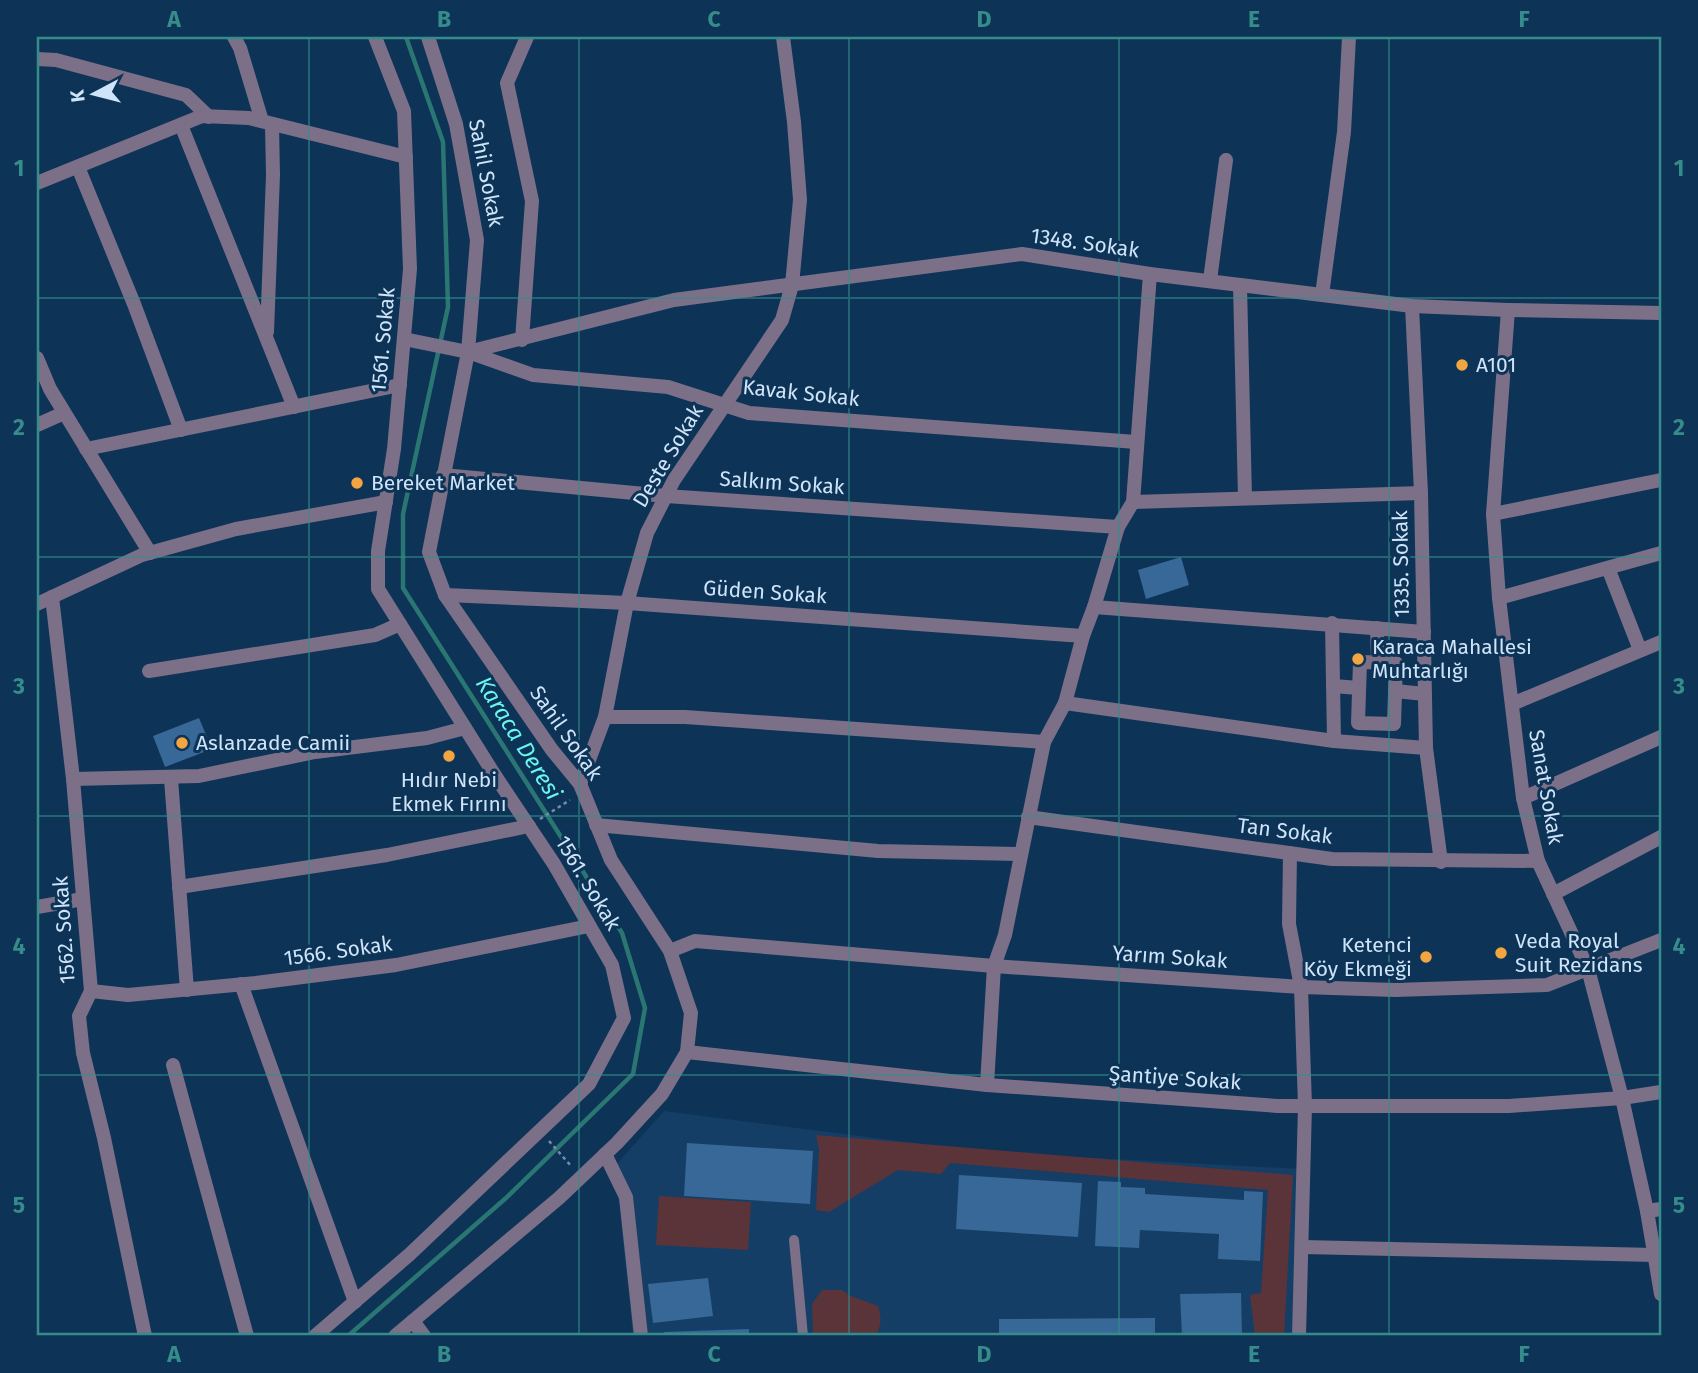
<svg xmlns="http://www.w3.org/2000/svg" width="1698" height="1373" font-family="'Fira Sans',sans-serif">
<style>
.built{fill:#143e65}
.green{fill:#5b343a}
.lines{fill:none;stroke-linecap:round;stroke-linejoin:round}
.stream{stroke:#2a7672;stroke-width:4.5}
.building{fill:#386898}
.path{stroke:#728fab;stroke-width:2.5;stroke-dasharray:3.5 3.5;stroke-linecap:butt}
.service{stroke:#7c6f88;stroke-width:10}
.pedestrian{stroke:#7c6f88;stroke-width:14}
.minor{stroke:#7c6f88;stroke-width:14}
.tertiary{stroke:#7c6f88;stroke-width:14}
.grid{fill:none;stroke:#358c8a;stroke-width:2;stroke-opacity:0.55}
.poi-dot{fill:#f2a541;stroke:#0d3356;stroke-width:2.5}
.labels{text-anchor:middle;stroke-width:6;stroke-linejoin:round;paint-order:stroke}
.street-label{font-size:21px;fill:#cfe4f9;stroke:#0d3356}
.poi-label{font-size:21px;fill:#cfe4f9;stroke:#0d3356;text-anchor:start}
.water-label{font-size:23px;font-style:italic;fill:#69f6ee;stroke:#0d3356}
.neatline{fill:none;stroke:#358c8a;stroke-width:2.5}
.grid-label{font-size:23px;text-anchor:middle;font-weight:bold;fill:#358c8a}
</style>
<rect width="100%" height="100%" fill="#0d3356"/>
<path class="built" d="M 664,1111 L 984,1152 L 1302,1169 L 1294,1336 L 633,1336 L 615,1166 Z"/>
<g class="green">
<path d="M 816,1135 L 1293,1175 L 1284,1336 L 1255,1336 L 1250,1295 L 1261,1293 L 1268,1190 L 950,1163 L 941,1174 L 898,1170 L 829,1212 L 816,1210 L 819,1149 Z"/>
<path d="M 659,1196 L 751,1202 L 748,1250 L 656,1245 Z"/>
<path d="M 822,1290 L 842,1290 L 851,1296 L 878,1306 C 882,1317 881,1326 876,1336 L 813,1336 L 812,1304 Z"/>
</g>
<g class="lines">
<path class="stream" d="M 348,1336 L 506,1198 L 633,1074 L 645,1008 L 622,933 L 403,588 L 403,514 L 448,307 L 443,142 L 406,37"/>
</g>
<g class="building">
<path d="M 1181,557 L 1189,585 L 1146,599 L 1138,570 Z"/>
<path d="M 199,718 L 212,749 L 165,767 L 153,736 Z"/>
<path d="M 687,1143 L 813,1151 L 810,1204 L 684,1196 Z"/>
<path d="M 959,1175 L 1082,1183 L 1078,1237 L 956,1229 Z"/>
<path d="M 1098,1181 L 1121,1182 L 1121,1187 L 1145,1188 L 1145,1194 L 1244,1200 L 1244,1191 L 1263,1192 L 1260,1261 L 1218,1259 L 1219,1234 L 1140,1230 L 1139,1248 L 1095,1246 Z"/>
<path d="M 708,1278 L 713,1316 L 653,1323 L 648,1284 Z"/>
<path d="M 1241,1293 L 1242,1336 L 1182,1336 L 1180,1294 Z"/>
<path d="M 1155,1318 L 1155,1336 L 999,1336 L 999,1319 Z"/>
<path d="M 749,1329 L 749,1336 L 664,1336 L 664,1332 Z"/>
</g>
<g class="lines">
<g class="path">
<path d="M 540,819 L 570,800"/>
<path d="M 549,1141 L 572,1167"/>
</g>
<path class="service" d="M 794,1240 L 803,1336"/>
<g class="pedestrian">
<path d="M 1377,628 L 1378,662"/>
<path d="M 1360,662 L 1396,663 L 1394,724 L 1358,723 Z"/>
<path d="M 1333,686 L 1359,688"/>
<path d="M 1395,691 L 1425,694"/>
</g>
<g class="minor">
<path d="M 234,37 L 240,48 L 262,121"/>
<path d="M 37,59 L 56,60 L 186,95 L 209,117"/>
<path d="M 181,125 L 294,407"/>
<path d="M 78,167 L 134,304 L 181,430"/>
<path d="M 37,183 L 202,116 L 249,118 L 406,157"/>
<path d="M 1210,280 L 1226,160"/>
<path d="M 1240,285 L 1245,498"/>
<path d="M 1322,295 L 1344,132 L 1349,37"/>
<path d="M 1412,306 L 1421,493 L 1426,748 L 1441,862"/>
<path d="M 267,332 L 273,175 L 272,124"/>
<path d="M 522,340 L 532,201 L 507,83 L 527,37"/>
<path d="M 468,352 L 533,375 L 668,387 L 749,413 L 1136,442"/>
<path d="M 37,358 L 50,389 L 150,553"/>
<path d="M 37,425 L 64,413"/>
<path d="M 86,449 L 400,385"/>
<path d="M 443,475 L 666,496 L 1118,527"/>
<path d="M 1133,502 L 1421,493"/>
<path d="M 1493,514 L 1661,480"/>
<path d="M 1608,568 L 1640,650"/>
<path d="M 445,595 L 627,603 L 1083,636"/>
<path d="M 52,597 L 73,779 L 91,991 L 79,1016 L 83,1053 L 104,1138 L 145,1336"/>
<path d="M 1499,598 L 1661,553"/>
<path d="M 37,604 L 142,555 L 236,529 L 386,502"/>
<path d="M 1094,607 L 1424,632"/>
<path d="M 1332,623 L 1334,741"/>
<path d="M 149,671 L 375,635 L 400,624"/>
<path d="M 1065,703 L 1334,741 L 1426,748"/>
<path d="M 1512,704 L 1661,642"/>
<path d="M 605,717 L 685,717 L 1044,742"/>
<path d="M 73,779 L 199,776 L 315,752 L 427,738 L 465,728"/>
<path d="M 171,779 L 187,990"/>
<path d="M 580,784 L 605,717 L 627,603 L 647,533 L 674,480 L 782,320 L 792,285 L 800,200 L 794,122 L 783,37"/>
<path d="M 1523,798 L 1661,737"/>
<path d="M 1028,817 L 1332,859 L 1538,861"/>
<path d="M 596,825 L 878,851 L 1021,854"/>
<path d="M 1290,853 L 1289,924 L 1301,987 L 1305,1106 L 1299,1336"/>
<path d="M 179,887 L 387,855 L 529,826"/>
<path d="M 1553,894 L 1661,837"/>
<path d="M 37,907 L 83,899"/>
<path d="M 670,951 L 695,941 L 994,966 L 1301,987 L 1395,990 L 1547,985 L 1661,940"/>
<path d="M 241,984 L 355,1302"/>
<path d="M 91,991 L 128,995 L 256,983 L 396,965 L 589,926"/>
<path d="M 687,1052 L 987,1085 L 1278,1106 L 1509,1106 L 1622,1098 L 1661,1092"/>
<path d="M 173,1065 L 247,1336"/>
<path d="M 987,1085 L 994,966 L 1005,935 L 1044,742 L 1065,703 L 1083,636 L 1094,607 L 1118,527 L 1133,502 L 1150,274"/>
<path d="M 605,1154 L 626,1197 L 641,1336"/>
<path d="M 1647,1211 L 1661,1209"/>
<path d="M 1303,1247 L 1655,1255"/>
<path d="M 413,1321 L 424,1336"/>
<path d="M 395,1336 L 559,1198 L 617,1143 L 662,1094 L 687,1052 L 691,1013 L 670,951 L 611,860 L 580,784 L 552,750 L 445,595 L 429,552 L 468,352 L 477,240 L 456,124 L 428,37"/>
</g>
<g class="tertiary">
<path d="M 1508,310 L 1493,514 L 1499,598 L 1523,798 L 1538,861 L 1588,969 L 1622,1098 L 1647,1211 L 1661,1294"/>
<path d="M 404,339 L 468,352 L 674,300 L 1022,254 L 1150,274 L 1412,306 L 1508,310 L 1661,313"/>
<path d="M 315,1336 L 410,1254 L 589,1084 L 624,1018 L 612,965 L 554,864 L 494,774 L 378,589 L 378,551 L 394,449 L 410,269 L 404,111 L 375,37"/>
</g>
</g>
<path class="grid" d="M 309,37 L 309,1336M 579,37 L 579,1336M 849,37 L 849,1336M 1119,37 L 1119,1336M 1389,37 L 1389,1336M 37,298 L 1661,298M 37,557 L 1661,557M 37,816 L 1661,816M 37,1075 L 1661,1075"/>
<g class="poi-dot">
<circle cx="1462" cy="365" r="7"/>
<circle cx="357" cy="483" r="7"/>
<circle cx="1358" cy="659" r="7"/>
<circle cx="182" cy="743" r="7"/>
<circle cx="449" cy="756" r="7"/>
<circle cx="1501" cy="953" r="7"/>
<circle cx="1426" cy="957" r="7"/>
</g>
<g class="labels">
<g class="street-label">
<text transform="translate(486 173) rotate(79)" y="7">Sahil Sokak</text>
<text transform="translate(1085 243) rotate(8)" y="7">1348. Sokak</text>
<text transform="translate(383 340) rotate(-85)" y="7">1561. Sokak</text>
<text transform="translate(801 393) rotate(6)" y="7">Kavak Sokak</text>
<text transform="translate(668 456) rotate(-59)" y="7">Deste Sokak</text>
<text transform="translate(782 483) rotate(4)" y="7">Salkım Sokak</text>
<text transform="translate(1401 564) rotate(-91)" y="7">1335. Sokak</text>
<text transform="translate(765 592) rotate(4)" y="7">Güden Sokak</text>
<text transform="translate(566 733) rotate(55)" y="7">Sahil Sokak</text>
<text transform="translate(1546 787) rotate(80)" y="7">Sanat Sokak</text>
<text transform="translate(1285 831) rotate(7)" y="7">Tan Sokak</text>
<text transform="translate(588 883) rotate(59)" y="7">1561. Sokak</text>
<text transform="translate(64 930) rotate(-94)" y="7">1562. Sokak</text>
<text transform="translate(338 951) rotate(-8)" y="7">1566. Sokak</text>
<text transform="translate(1170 957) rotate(4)" y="7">Yarım Sokak</text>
<text transform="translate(1175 1078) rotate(4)" y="7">Şantiye Sokak</text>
</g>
<g class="poi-label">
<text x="1476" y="372">A101</text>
<text x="371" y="490">Bereket Market</text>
<text x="1372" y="654">Karaca Mahallesi<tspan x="1372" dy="24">Muhtarlığı</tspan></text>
<text x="196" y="750">Aslanzade Camii</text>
<text x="449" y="787" text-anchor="middle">Hıdır Nebi<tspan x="449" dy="24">Ekmek Fırını</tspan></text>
<text x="1515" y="948">Veda Royal<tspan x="1515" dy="24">Suit Rezidans</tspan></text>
<text x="1412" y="952" text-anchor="end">Ketenci<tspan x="1412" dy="24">Köy Ekmeği</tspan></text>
</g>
<g class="water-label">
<text transform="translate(519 738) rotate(58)" y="8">Karaca Deresi</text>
</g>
</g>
<rect width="1698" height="1373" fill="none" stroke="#0d3356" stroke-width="77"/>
<g transform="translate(94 94) rotate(263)" stroke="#0d3356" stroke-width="5" paint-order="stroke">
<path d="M0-5L12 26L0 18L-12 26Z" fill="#cfe4f9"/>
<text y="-10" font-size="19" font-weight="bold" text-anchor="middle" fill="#cfe4f9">K</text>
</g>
<rect x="38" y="38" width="1622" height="1296" class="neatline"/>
<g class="grid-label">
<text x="174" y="27">A</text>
<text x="444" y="27">B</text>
<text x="714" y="27">C</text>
<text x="984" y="27">D</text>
<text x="1254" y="27">E</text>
<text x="1524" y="27">F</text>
<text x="19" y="176">1</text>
<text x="1679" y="176">1</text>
<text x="19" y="435">2</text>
<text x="1679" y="435">2</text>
<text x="19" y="694">3</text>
<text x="1679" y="694">3</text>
<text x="19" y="954">4</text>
<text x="1679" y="954">4</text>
<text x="19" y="1213">5</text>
<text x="1679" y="1213">5</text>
<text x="174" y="1362">A</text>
<text x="444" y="1362">B</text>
<text x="714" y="1362">C</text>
<text x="984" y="1362">D</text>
<text x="1254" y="1362">E</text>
<text x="1524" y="1362">F</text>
</g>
</svg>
